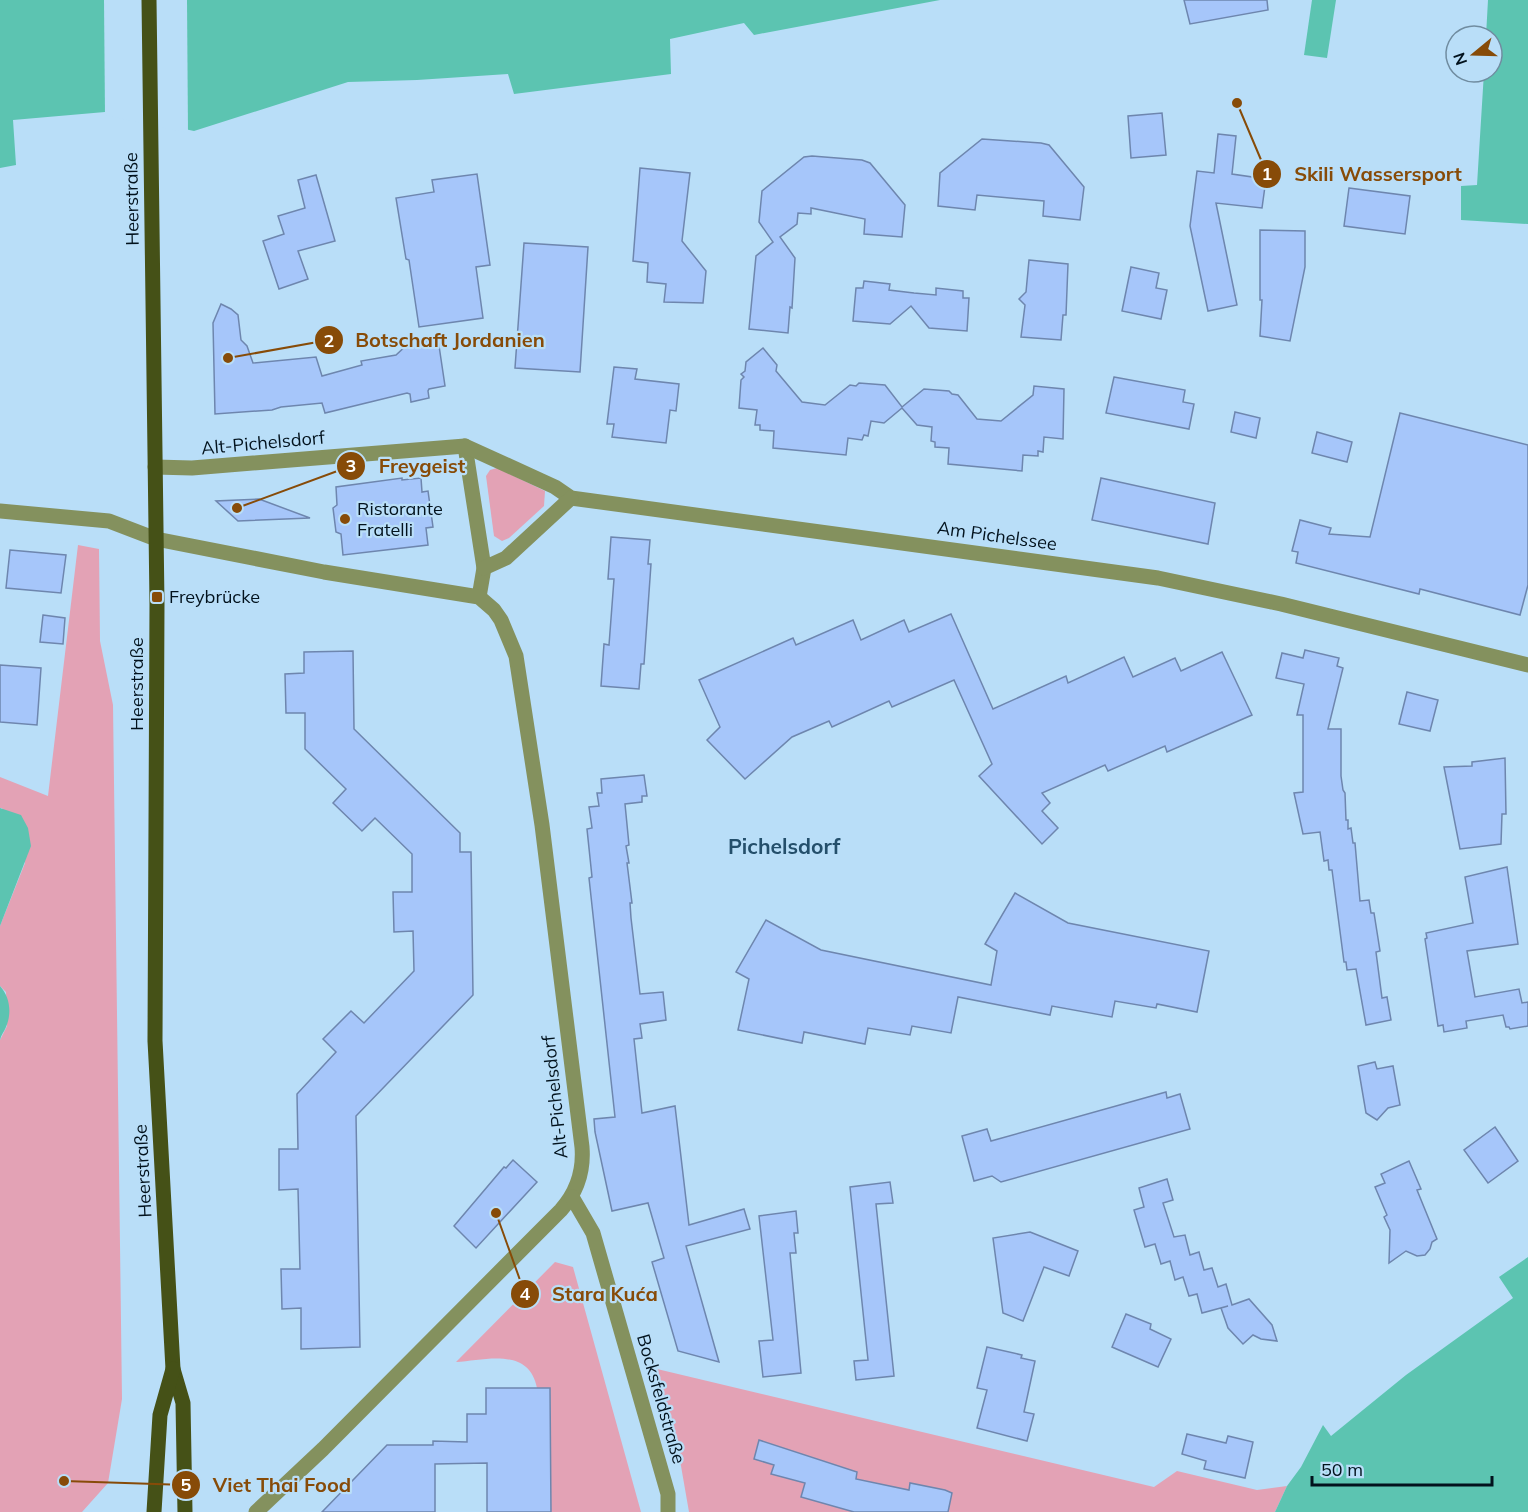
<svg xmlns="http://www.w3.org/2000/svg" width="1528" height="1512" font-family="Mulish,sans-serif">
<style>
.green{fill:#e3a2b5}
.water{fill:#5cc4b1}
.pier{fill:#b9def8}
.building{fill:#a6c6fa;stroke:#6e86ae;stroke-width:1.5}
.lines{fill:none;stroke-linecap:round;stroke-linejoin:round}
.street{stroke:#84915e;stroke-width:15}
.primary{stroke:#455117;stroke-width:15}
.poi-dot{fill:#874b08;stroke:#b9def8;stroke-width:2}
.labels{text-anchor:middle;stroke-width:4.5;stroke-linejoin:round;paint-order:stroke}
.street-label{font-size:18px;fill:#02121d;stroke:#b9def8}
.poi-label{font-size:18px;fill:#02121d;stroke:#b9def8;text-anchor:start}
.quarter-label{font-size:21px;font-weight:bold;fill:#244f6b;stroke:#b9def8}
.leader{fill:none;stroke:#874b08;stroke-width:2}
.callout-dot{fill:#874b08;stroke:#b9def8;stroke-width:2}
.mark-label{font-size:18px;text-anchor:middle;font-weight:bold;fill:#fff}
.callout-label{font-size:20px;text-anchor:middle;font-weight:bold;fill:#874b08;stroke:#b9def8;stroke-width:4.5;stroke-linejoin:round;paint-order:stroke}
</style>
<rect width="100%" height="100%" fill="#b9def8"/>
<g class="green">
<path d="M 497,468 L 545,491 L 544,506 L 509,538 L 502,541 L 494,536 L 486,476 L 490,470 Z"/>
<path d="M 78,545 L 99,549 L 100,641 L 113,705 L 122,1399 L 108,1483 L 82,1512 L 0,1512 L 0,1040 L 7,1026 L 6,992 L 0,986 L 0,926 L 25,863 L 2,808 L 0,808 L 0,777 L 48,796 Z"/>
<path d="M 555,1262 L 573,1267 L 641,1512 L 551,1512 L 550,1388 L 537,1388 C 529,1347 486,1360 456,1362 Z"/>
<path d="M 657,1369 L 1154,1487 L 1177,1471 L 1257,1490 L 1287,1486 L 1275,1512 L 689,1512 L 681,1466 L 659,1390 Z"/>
</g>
<g class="water">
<path d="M 0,0 L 940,0 L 754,35 L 744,23 L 670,39 L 671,74 L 514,94 L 508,74 L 417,80 L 348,82 L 194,131 L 105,112 L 13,120 L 16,165 L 0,168 Z"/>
<path d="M 1312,0 L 1336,0 L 1327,58 L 1304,55 Z"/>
<path d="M 1488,0 L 1528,0 L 1528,224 L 1461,220 L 1461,186 L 1477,185 L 1484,72 L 1492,72 L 1492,36 L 1486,36 Z"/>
<path d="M 0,808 L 21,815 L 28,828 L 31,846 L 0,926 Z"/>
<path d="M 0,986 C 10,997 12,1013 6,1027 C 4,1032 1,1035 0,1040 Z"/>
<path d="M 1528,1257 L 1528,1512 L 1275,1512 L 1287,1486 L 1301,1467 L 1323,1425 L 1331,1436 L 1406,1375 L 1513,1298 L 1499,1277 Z"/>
</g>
<path class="pier" d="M 104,0 L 187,0 L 188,133 L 105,115 Z"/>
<g class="building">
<path d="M 1184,0 L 1267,0 L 1268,10 L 1190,24 Z"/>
<path d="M 1162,113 L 1166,155 L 1131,158 L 1128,116 Z"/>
<path d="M 1218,134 L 1236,136 L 1232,174 L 1266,179 L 1262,208 L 1216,203 L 1237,305 L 1208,311 L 1190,226 L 1197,171 L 1214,173 Z"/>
<path d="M 982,139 L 1041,143 L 1049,145 L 1084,187 L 1080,220 L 1043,216 L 1044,201 L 977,195 L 975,210 L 938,206 L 940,173 Z"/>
<path d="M 812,156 L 862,160 L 870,163 L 905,205 L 902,237 L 864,234 L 865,219 L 811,208 L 811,214 L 798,213 L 797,224 L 780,237 L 795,258 L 792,308 L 790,307 L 788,333 L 749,329 L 756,256 L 773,242 L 759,222 L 762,191 L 804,157 Z"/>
<path d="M 640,168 L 690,173 L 682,241 L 706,271 L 703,303 L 664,302 L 666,284 L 647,282 L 648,263 L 633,261 Z"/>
<path d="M 477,174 L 490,265 L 476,267 L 483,318 L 419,327 L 409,260 L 406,259 L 396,198 L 434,192 L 432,180 Z"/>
<path d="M 316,175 L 335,241 L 298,251 L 308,279 L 279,289 L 263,241 L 284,234 L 278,216 L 305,208 L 298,180 Z"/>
<path d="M 1349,188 L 1410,196 L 1405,234 L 1344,226 Z"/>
<path d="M 1260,230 L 1305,231 L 1305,267 L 1290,341 L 1260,336 L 1262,300 L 1260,300 Z"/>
<path d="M 524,243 L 588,247 L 580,372 L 515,368 Z"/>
<path d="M 1029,260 L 1068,264 L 1066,315 L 1063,315 L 1061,340 L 1021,337 L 1025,305 L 1019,299 L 1026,292 Z"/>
<path d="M 1131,267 L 1159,273 L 1156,288 L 1167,290 L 1161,319 L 1122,311 Z"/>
<path d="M 864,281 L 890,284 L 889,290 L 914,293 L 936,295 L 936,288 L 963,291 L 963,298 L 969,298 L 967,331 L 929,328 L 911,306 L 890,324 L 853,321 L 856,288 L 863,288 Z"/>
<path d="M 221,304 L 231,309 L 238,315 L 241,340 L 247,346 L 253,363 L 316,357 L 322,376 L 362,365 L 361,361 L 396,355 L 409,343 L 438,339 L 445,386 L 429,389 L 428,391 L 429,398 L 411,402 L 410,394 L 407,393 L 325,413 L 322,403 L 281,407 L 272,410 L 215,414 L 213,323 Z"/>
<path d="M 763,348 L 777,365 L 776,371 L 802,402 L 825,405 L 850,385 L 856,386 L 859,383 L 885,385 L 902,407 L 924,389 L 949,391 L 952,394 L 958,395 L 977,419 L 1001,421 L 1033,395 L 1034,386 L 1064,389 L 1063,439 L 1044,437 L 1043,452 L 1038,451 L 1038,456 L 1023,455 L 1022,471 L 948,464 L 949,448 L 935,447 L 935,442 L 931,441 L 932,427 L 917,425 L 902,408 L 884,423 L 871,421 L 868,436 L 864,435 L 862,440 L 848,438 L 846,455 L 773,448 L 774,431 L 760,430 L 760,425 L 755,425 L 757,410 L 739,408 L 741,380 L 744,377 L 741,374 L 745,371 L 746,362 Z"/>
<path d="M 614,367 L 637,369 L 635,379 L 679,384 L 676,411 L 670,410 L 666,443 L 612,437 L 614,424 L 607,424 Z"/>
<path d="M 1114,377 L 1185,390 L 1183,402 L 1194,404 L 1189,429 L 1106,413 Z"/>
<path d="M 1235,412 L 1260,418 L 1256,438 L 1231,432 Z"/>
<path d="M 1400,413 L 1528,445 L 1528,585 L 1520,615 L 1420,589 L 1419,594 L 1296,563 L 1298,552 L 1292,551 L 1300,520 L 1331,528 L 1329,534 L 1370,537 Z"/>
<path d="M 1317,432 L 1352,442 L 1347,462 L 1312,453 Z"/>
<path d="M 402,478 L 402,480 L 421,478 L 422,492 L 428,491 L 433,527 L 426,528 L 428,545 L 343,555 L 341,534 L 336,532 L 333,508 L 337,505 L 336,487 Z"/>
<path d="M 1101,478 L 1215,503 L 1208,544 L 1092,520 Z"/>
<path d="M 259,499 L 310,518 L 238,521 L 216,501 Z"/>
<path d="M 611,537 L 650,540 L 648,564 L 651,564 L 644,664 L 641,664 L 639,689 L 601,686 L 604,644 L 609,645 L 614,579 L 608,579 Z"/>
<path d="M 10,550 L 66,555 L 61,593 L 6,588 Z"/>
<path d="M 951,614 L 993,709 L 1066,676 L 1068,683 L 1124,657 L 1133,677 L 1175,658 L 1181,671 L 1222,652 L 1252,715 L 1167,752 L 1165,746 L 1108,771 L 1105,765 L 1042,793 L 1050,803 L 1042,811 L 1058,828 L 1042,844 L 979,776 L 992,764 L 954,680 L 892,707 L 889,701 L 832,727 L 829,721 L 792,737 L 745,779 L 707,740 L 720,727 L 699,680 L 793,638 L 796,645 L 853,620 L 861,640 L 904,620 L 909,632 Z"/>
<path d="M 43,615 L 65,618 L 63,644 L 40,642 Z"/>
<path d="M 1305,650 L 1339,658 L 1337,666 L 1343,668 L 1328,729 L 1341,729 L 1341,776 L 1343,790 L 1345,793 L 1346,820 L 1348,820 L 1348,829 L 1351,828 L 1353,843 L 1355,843 L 1360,901 L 1369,900 L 1371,913 L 1374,913 L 1380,951 L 1376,952 L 1382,998 L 1387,997 L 1391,1020 L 1366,1025 L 1356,969 L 1347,970 L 1346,962 L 1344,962 L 1332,870 L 1329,870 L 1328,860 L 1324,861 L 1320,832 L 1303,834 L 1294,793 L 1303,792 L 1303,715 L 1297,715 L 1304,684 L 1276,678 L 1282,653 L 1303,658 Z"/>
<path d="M 353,651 L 354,729 L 460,833 L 460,852 L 471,852 L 473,995 L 356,1116 L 360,1347 L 301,1349 L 301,1308 L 282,1309 L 281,1269 L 300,1269 L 298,1189 L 279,1190 L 279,1149 L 298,1149 L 297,1094 L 336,1052 L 323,1039 L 351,1011 L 364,1023 L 414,971 L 413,931 L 394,932 L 393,892 L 412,892 L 412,854 L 375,818 L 362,831 L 333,803 L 346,789 L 305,749 L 305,713 L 286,713 L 285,674 L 304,673 L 304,652 Z"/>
<path d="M 0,665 L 41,668 L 37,725 L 0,722 Z"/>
<path d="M 1407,692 L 1438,700 L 1430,731 L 1399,724 Z"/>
<path d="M 1505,758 L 1506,814 L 1502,814 L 1501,844 L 1460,849 L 1444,767 L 1472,766 L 1472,762 Z"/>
<path d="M 644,775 L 647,796 L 642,796 L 642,802 L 625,804 L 629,845 L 626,846 L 629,863 L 627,863 L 632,903 L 630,903 L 631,918 L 640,994 L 663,992 L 666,1020 L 640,1024 L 642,1038 L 634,1039 L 642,1113 L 675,1106 L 689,1225 L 744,1209 L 750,1229 L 686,1246 L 719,1362 L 678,1351 L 652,1262 L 664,1258 L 648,1203 L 612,1211 L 595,1132 L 594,1119 L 615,1117 L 589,878 L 592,877 L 587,829 L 592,828 L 589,807 L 599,806 L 597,793 L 602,793 L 601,779 Z"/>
<path d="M 1507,867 L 1518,944 L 1467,951 L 1475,997 L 1519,989 L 1522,1003 L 1528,1002 L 1528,1026 L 1510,1029 L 1509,1027 L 1506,1027 L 1503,1015 L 1466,1021 L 1467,1028 L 1444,1032 L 1443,1025 L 1438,1026 L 1425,939 L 1427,938 L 1426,933 L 1473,923 L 1465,877 Z"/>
<path d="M 1015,893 L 1068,923 L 1209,951 L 1197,1012 L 1157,1004 L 1156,1008 L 1115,1001 L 1112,1017 L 1052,1006 L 1050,1015 L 958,997 L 951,1033 L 912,1026 L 910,1035 L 868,1028 L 865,1044 L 804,1032 L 802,1043 L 738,1030 L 749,979 L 736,972 L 766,920 L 821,950 L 991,985 L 997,951 L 985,944 Z"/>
<path d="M 1375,1062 L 1377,1069 L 1393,1066 L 1400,1105 L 1388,1108 L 1377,1120 L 1366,1113 L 1358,1066 Z"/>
<path d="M 1166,1092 L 1167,1098 L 1180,1094 L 1190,1129 L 1001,1182 L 992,1176 L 974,1181 L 962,1136 L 987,1129 L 991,1141 Z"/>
<path d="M 1495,1127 L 1518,1161 L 1488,1183 L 1464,1150 Z"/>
<path d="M 513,1160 L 537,1182 L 476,1248 L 454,1226 L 504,1167 L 506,1168 Z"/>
<path d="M 1409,1161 L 1421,1189 L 1417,1190 L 1437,1239 L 1432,1242 L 1430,1249 L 1425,1255 L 1417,1256 L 1406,1251 L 1389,1263 L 1390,1230 L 1384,1217 L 1387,1215 L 1375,1187 L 1385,1183 L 1381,1174 Z"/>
<path d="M 1167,1179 L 1173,1200 L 1163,1203 L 1174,1237 L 1185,1235 L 1190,1255 L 1199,1252 L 1204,1270 L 1212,1268 L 1218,1287 L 1226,1284 L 1232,1305 L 1249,1299 L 1272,1325 L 1277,1341 L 1261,1339 L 1253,1335 L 1243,1344 L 1228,1328 L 1221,1308 L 1228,1306 L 1202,1313 L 1197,1294 L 1189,1296 L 1183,1277 L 1175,1280 L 1170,1261 L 1161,1264 L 1155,1244 L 1145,1247 L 1134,1210 L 1144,1207 L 1139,1188 Z"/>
<path d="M 890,1182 L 893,1203 L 876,1204 L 894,1376 L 856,1380 L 854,1361 L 868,1360 L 850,1187 Z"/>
<path d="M 796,1211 L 798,1233 L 794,1233 L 796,1253 L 790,1253 L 801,1373 L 763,1377 L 759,1341 L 773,1340 L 759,1216 Z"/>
<path d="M 1030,1232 L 1078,1251 L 1069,1276 L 1044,1267 L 1023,1321 L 1003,1313 L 993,1238 Z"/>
<path d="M 1126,1314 L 1151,1324 L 1150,1329 L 1171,1339 L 1158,1367 L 1112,1347 Z"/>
<path d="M 987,1347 L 1022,1355 L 1021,1358 L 1035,1361 L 1024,1412 L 1034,1414 L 1027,1441 L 977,1428 L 987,1390 L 977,1388 Z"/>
<path d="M 486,1388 L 550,1388 L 551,1512 L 487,1512 L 487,1463 L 435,1464 L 435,1512 L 322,1512 L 387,1445 L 433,1445 L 433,1441 L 467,1442 L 467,1414 L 486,1414 Z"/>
<path d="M 1187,1434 L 1226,1443 L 1228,1436 L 1253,1442 L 1245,1478 L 1204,1469 L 1206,1461 L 1182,1454 Z"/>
<path d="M 759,1440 L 857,1472 L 856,1479 L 909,1490 L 910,1483 L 945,1490 L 952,1493 L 948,1512 L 854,1512 L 801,1497 L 805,1483 L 771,1474 L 774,1465 L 754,1459 Z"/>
</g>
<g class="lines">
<g class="street">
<path d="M 465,446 L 484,568 L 479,597"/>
<path d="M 155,467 L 192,468 L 465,446 L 555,487 L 571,498 L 1158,578 L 1281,604 L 1528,665"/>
<path d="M 0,511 L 109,521 L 156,539 L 324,572 L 479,597 L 494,610 L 501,620 L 516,656 L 542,825 L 582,1147 C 584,1172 577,1192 561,1210 L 323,1449 L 256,1512"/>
<path d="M 484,568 L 506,558 L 571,498"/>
<path d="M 572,1197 L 593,1233 L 668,1494 L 668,1512"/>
</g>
<g class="primary">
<path d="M 149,0 L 157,604 L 155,1041 L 173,1369 L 183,1403 L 185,1512"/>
<path d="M 154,1512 L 160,1415 L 173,1369"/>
</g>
</g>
<g class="poi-dot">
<circle cx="345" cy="519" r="6"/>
<rect x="151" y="591" width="12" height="12" rx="3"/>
</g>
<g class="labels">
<g class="street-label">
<text transform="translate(132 199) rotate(-91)" y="6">Heerstraße</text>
<text transform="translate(263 443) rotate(-5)" y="6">Alt-Pichelsdorf</text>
<text transform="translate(997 536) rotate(8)" y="6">Am Pichelssee</text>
<text transform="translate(137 684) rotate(-90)" y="6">Heerstraße</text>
<text transform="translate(555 1097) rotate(-96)" y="6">Alt-Pichelsdorf</text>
<text transform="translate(143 1171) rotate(-93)" y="6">Heerstraße</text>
<text transform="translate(661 1399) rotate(74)" y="6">Bocksfeldstraße</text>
</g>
<g class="poi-label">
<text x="357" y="515">Ristorante<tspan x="357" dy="21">Fratelli</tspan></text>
<text x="169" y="603">Freybrücke</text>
</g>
<g class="quarter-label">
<text x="784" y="854">Pichelsdorf</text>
</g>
</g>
<path class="leader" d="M1237 103L1267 174M228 358L329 340M237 508L351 466M496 1213L525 1294M64 1481L186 1485"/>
<g class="callout-dot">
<circle cx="1237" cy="103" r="6"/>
<circle cx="228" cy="358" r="6"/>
<circle cx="237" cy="508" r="6"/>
<circle cx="496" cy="1213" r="6"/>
<circle cx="64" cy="1481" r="6"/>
<circle cx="1267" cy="174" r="15"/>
<circle cx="329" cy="340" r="15"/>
<circle cx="351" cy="466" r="15"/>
<circle cx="525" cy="1294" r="15"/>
<circle cx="186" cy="1485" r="15"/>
</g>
<g class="mark-label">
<text x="1267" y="180">1</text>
<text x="329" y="347">2</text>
<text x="351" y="472">3</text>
<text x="525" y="1300">4</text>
<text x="186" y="1491">5</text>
</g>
<g class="callout-label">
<text x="1378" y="181">Skili Wassersport</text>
<text x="450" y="347">Botschaft Jordanien</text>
<text x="422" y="473">Freygeist</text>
<text x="605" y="1301">Stara Kuća</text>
<text x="282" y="1492">Viet Thai Food</text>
</g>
<g transform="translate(1474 54) rotate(251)"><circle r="28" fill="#b9def8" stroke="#708ca0" stroke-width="1.5"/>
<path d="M0-4.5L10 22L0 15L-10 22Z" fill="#874b08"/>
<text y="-9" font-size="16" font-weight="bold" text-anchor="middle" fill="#02121d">N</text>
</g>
<path d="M1312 1476v9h180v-9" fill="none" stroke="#02121d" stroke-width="3"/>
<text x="1321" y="1476" font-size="18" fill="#02121d" stroke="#b9def8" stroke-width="4.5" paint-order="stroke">50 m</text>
</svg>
